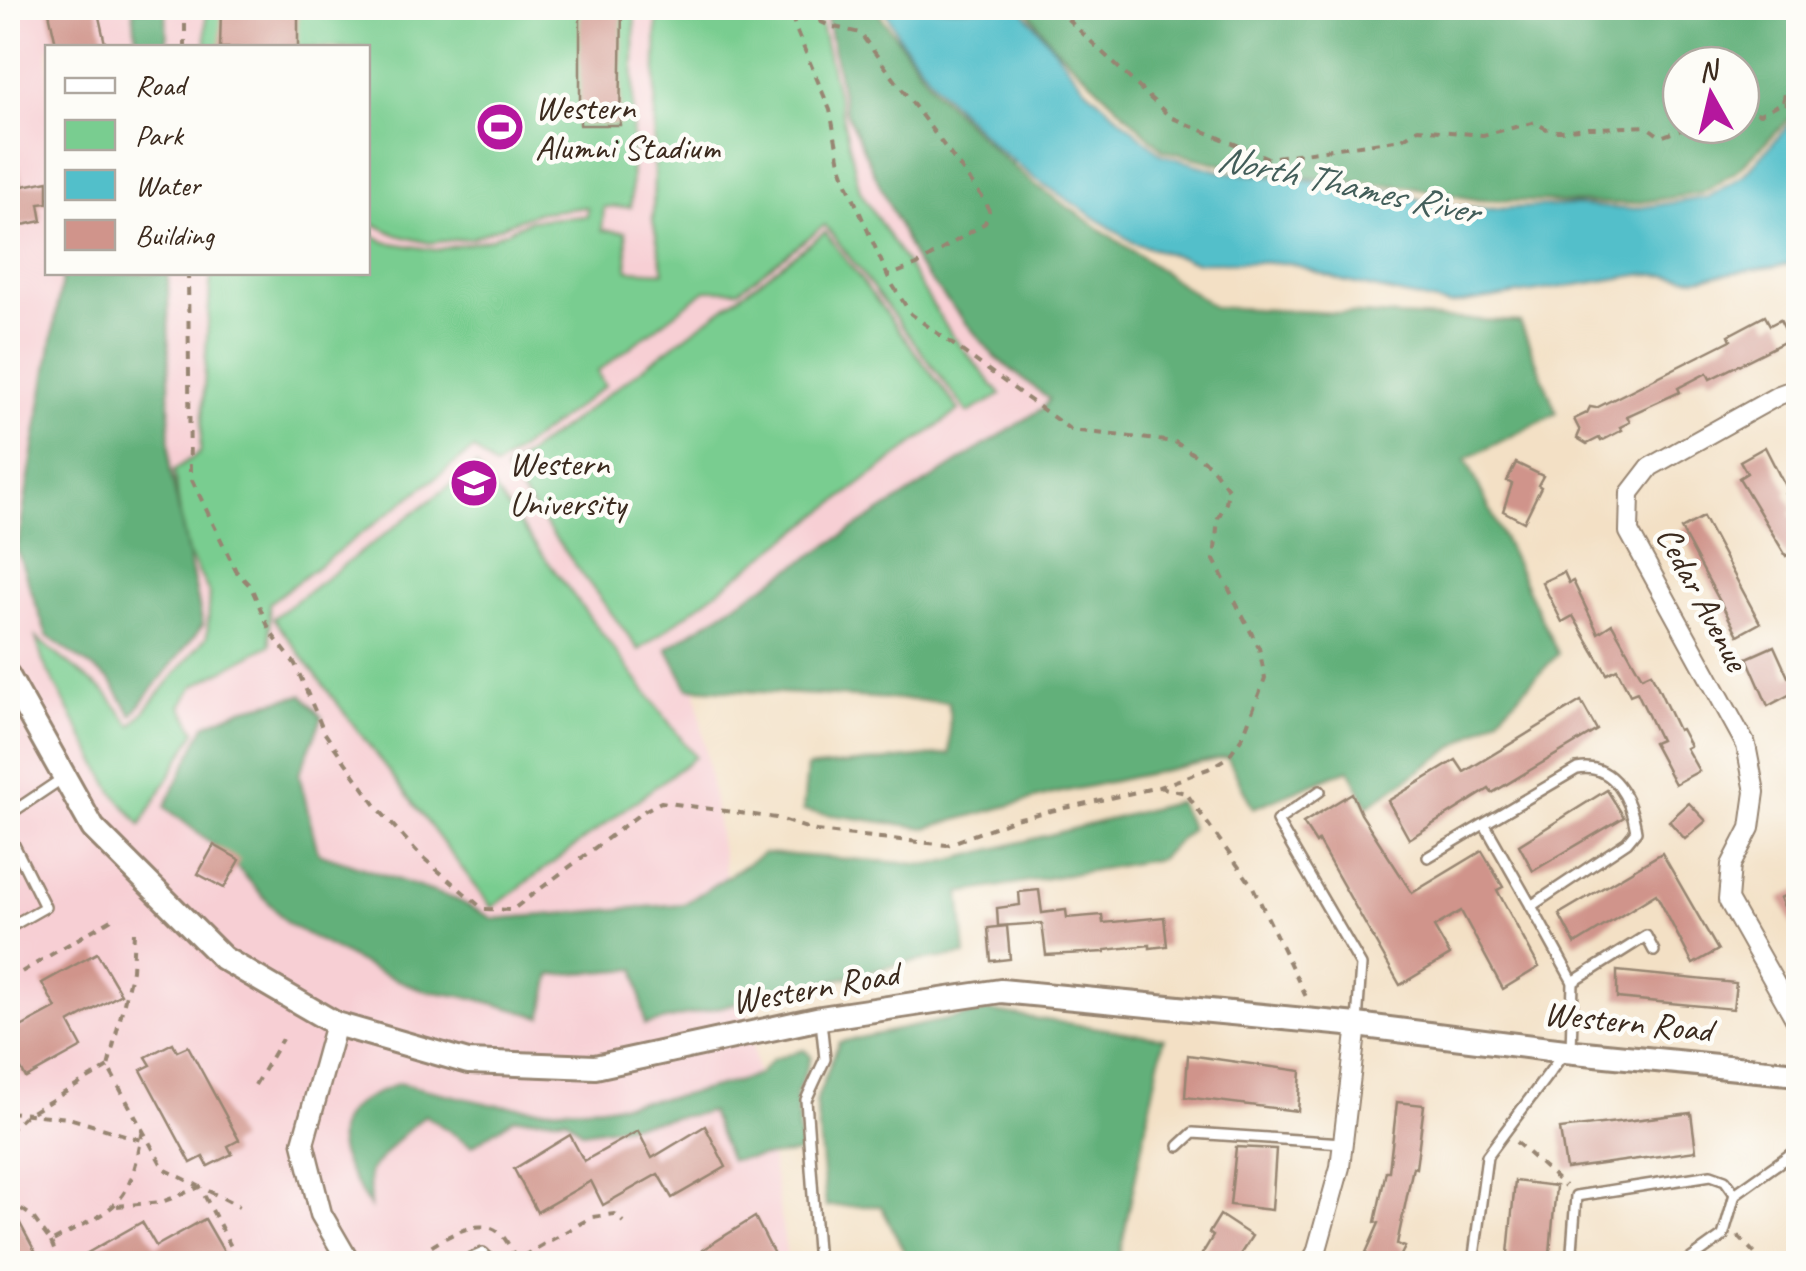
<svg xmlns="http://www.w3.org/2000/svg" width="1806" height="1271" font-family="Caveat,sans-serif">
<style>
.built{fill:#f7cfd4;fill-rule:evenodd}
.green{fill:#79cd90;stroke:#5a7c57;stroke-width:2.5}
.forest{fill:#62b07a;stroke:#4e6d4c;stroke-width:2.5;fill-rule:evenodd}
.water{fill:#52bfca;stroke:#467474;stroke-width:2.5}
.building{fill:#d0948b}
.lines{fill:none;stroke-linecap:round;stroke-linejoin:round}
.service-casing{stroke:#978572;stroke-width:14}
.minor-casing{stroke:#978572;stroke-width:22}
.tertiary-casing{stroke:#978572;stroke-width:25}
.secondary-casing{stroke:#978572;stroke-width:28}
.path{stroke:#978572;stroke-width:4;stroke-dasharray:8 8;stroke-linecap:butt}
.service{stroke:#fff;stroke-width:9}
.minor{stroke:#fff;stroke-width:18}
.tertiary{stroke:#fff;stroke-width:20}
.secondary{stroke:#fff;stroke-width:22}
.labels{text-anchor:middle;stroke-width:9;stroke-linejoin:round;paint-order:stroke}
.poi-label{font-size:35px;fill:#3b2a1e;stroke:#fdfcf7;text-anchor:start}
.street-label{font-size:35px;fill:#3b2a1e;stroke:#fdfcf7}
.water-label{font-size:38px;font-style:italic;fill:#435e5a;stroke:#fdfcf7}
</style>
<rect width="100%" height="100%" fill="#fdfcf7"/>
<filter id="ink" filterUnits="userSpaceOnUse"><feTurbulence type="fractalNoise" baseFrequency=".01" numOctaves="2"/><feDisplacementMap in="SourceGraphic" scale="20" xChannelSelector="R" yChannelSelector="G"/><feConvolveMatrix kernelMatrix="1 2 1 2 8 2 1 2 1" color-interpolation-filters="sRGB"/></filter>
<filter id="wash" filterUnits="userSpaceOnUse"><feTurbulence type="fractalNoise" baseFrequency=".0048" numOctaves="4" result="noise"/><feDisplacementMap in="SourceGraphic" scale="40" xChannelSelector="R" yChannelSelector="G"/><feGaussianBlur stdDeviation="2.25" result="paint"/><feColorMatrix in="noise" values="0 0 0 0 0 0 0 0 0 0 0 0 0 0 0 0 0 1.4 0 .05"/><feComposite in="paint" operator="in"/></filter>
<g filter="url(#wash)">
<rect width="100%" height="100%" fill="#f3e0c5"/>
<path class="built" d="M 8,8 L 865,8 L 969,143 L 1191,314 L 690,653 L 788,1263 L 8,1263 ZM 48,48 L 368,48 L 368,272 L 48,272 Z"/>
<g class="green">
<path d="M 206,8 L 635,8 L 631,207 L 604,207 L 602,230 L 626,232 L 628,270 L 664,272 L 653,221 L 657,8 L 817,8 L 860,191 L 951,334 L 1001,395 L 968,413 L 825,225 L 739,290 L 706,290 L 597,372 L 605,386 L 495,468 L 474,449 L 269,603 L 270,645 L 194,686 L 181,706 L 196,731 L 141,825 L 113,792 L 43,662 L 36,638 L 106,693 L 132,726 L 207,636 L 210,594 L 184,545 L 174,470 L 200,453 L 211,273 L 368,272 L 368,232 L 385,242 L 436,250 L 490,239 L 530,220 L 587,216 L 587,207 L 535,213 L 472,238 L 429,243 L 397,235 L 368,221 L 368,48 L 206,47 Z"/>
<path d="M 825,232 L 959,410 L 639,650 L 505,471 Z"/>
<path d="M 476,466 L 695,757 L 492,908 L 273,618 Z"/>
</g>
<g class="forest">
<path d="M 133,8 L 166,8 L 167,47 L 137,47 Z"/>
<path d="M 825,8 L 875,8 L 936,92 L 993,149 L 1030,181 L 1214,307 L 1520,322 L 1557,413 L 1466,459 L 1558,654 L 1498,717 L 1368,806 L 1349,769 L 1253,808 L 1227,757 L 1053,794 L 926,828 L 803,811 L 807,768 L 950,754 L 949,702 L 688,688 L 667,648 L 1043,408 L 1049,399 L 995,357 L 917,265 L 845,110 Z"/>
<path d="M 1026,8 L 1798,8 L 1798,111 L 1737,171 L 1703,193 L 1630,204 L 1478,200 L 1408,187 L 1256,173 L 1163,150 L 1052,44 ZM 1741,65 L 1741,125 L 1681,125 L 1681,65 Z"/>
<path d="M 63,273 L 168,273 L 170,469 L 203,625 L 132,715 L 110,680 L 47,636 L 17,550 Z"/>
<path d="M 303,695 L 322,718 L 299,774 L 318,853 L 457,900 L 494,919 L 684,904 L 764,853 L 931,865 L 1178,802 L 1191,829 L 1159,859 L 960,893 L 966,955 L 910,962 L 645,1025 L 636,969 L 551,975 L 542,1017 L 473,998 L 422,990 L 374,970 L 288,924 L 225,854 L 165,807 L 205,725 L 242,709 Z"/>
<path d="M 988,1011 L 1164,1038 L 1118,1263 L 910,1263 L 881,1206 L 826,1206 L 816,1101 L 839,1042 Z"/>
<path d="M 804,1050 L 811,1056 L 796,1096 L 801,1153 L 730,1160 L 710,1112 L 583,1132 L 566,1118 L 514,1118 L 472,1146 L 425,1115 L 398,1139 L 369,1172 L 370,1207 C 354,1180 322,1141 349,1111 C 360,1099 384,1091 398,1083 L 490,1104 L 542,1109 L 608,1106 L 679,1096 L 739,1081 L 759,1074 L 773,1059 Z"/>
</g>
<path class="water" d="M 884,8 L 1021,8 L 1086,88 L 1161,154 L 1220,171 L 1387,190 L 1440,205 L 1489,209 L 1573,205 L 1630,209 L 1708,197 L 1744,175 L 1798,115 L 1798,263 L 1697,278 L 1645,274 L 1449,305 L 1343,281 L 1290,263 L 1196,262 L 1134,243 L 1034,178 L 995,147 L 939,90 L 900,39 Z"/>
<g id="blocks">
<g class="building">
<path d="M 48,8 L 97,8 L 106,48 L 57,48 Z"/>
<path d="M 221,8 L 298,8 L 298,48 L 220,48 Z"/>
<path d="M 580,8 L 622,8 L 620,125 L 580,125 Z"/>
<path d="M 14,146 L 23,186 L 48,181 L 48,203 L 39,204 L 42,221 L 8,228 L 8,147 Z"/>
<path d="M 1765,316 L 1770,325 L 1780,320 L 1790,339 L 1710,379 L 1707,373 L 1678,388 L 1680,392 L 1627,416 L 1630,422 L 1620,427 L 1622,430 L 1601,441 L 1599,438 L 1587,444 L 1577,438 L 1580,431 L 1574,419 L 1587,413 L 1590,407 L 1596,408 L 1731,340 L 1729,335 Z"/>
<path d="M 1765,447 L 1788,492 L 1785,493 L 1794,510 L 1790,513 L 1798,528 L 1798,549 L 1786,556 L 1739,478 L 1747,473 L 1740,461 Z"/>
<path d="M 1516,463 L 1543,476 L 1538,485 L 1541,487 L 1524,522 L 1503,511 L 1512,484 L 1507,481 Z"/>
<path d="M 1703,517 L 1760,623 L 1738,635 L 1681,529 Z"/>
<path d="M 1564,572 L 1569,583 L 1573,581 L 1598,633 L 1612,624 L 1642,677 L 1651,673 L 1678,730 L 1681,729 L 1690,746 L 1686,748 L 1699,771 L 1675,784 L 1653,743 L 1660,740 L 1637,692 L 1630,695 L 1617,669 L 1607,674 L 1573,616 L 1562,622 L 1542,582 Z"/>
<path d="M 1774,646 L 1788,677 L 1798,673 L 1798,690 L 1768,706 L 1747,658 Z"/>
<path d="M 1581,701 L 1597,730 L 1492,793 L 1489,789 L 1409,839 L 1388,801 L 1456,760 L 1464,772 Z"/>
<path d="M 1607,790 L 1624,817 L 1533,871 L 1519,845 Z"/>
<path d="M 1352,793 L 1361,814 L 1412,893 L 1482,851 L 1503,887 L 1497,890 L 1539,967 L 1503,989 L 1461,911 L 1434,927 L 1450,955 L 1400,985 L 1318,841 L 1316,843 L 1303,823 Z"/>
<path d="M 1689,803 L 1706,821 L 1685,839 L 1669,821 Z"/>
<path d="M 214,845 L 240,860 L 224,888 L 198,874 Z"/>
<path d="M 1662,853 L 1718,950 L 1693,964 L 1656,894 L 1575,944 L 1559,914 Z"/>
<path d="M 1039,890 L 1042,913 L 1066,910 L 1067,918 L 1102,915 L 1103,923 L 1164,917 L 1167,946 L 1150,948 L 1150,945 L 1105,950 L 1105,952 L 1046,955 L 1042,923 L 998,926 L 997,908 L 1020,905 L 1019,892 Z"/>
<path d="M 1798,890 L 1798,937 L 1780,898 Z"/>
<path d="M 1007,926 L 1010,959 L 991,961 L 988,928 Z"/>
<path d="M 97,953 L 121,994 L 69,1023 L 82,1047 L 26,1078 L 8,1045 L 8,1034 L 56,1008 L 42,983 Z"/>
<path d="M 1617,971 L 1736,983 L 1733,1009 L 1617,998 Z"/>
<path d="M 173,1043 L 177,1051 L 188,1046 L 239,1140 L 228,1146 L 232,1154 L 208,1166 L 203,1157 L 191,1163 L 141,1070 L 151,1065 L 146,1057 Z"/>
<path d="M 1188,1055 L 1301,1071 L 1298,1111 L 1185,1097 Z"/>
<path d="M 1397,1102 L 1424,1105 L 1416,1168 L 1413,1167 L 1397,1244 L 1405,1247 L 1398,1261 L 1393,1258 L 1390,1264 L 1361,1264 L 1379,1223 L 1375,1222 L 1386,1171 L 1389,1171 Z"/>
<path d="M 1691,1113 L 1696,1151 L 1566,1169 L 1560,1129 Z"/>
<path d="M 705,1126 L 726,1167 L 672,1198 L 658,1174 L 603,1205 L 591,1181 L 537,1212 L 514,1169 L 570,1135 L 584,1161 L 638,1131 L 652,1158 Z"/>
<path d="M 1236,1147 L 1276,1149 L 1272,1210 L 1230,1205 Z"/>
<path d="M 1515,1181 L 1556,1186 L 1549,1264 L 1507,1264 Z"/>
<path d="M 8,1201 L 39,1259 L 30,1264 L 8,1264 Z"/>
<path d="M 1220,1215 L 1252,1236 L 1234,1264 L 1196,1264 L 1213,1236 L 1209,1233 Z"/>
<path d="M 755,1217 L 779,1264 L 709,1264 L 702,1250 Z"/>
<path d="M 205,1219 L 231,1264 L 68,1264 L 142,1222 L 156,1246 Z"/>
</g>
</g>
</g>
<g filter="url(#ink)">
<use href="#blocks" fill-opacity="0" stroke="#978572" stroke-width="2.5"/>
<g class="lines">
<g class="service-casing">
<g id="service">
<path d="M 1320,791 L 1277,821 L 1361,965 L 1357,1023"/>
<path d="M 8,815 L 63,778"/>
<path d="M 8,833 L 45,907 L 8,928"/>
<path d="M 1428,857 L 1577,769 C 1614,762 1631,800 1636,831 L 1627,842 L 1531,906 L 1485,825"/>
<path d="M 1531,906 L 1573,982 L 1571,1051"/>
<path d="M 1573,982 L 1646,936 L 1654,951"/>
<path d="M 1179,1146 L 1193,1133 L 1343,1143"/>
<path d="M 458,1264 L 483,1253 L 494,1264"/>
<path d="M 818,1264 L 806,1100 L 825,1059 L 821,1021"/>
<path d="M 1473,1264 L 1487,1156 L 1564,1053"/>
<path d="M 1571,1264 L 1576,1196 L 1711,1175 L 1725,1180 L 1735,1194"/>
<path d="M 1684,1264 L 1723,1236 L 1735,1194 L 1798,1149"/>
</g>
</g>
<g class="minor-casing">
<g id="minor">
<path d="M 1798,388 L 1779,395 L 1650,467 L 1630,493 L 1629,532 L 1746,745 L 1755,792 L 1750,828 L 1731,865 L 1728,900 L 1798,1024"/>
<path d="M 1309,1264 L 1316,1253 L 1340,1167 L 1357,1025"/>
</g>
</g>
<g class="tertiary-casing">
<path id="tertiary" d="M 336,1024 L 303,1143 L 321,1214 L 350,1264"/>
</g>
<g class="secondary-casing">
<path id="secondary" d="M 8,676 L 93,828 L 223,958 L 336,1024 L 468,1062 L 595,1067 L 821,1018 L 1001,991 L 1357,1025 L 1565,1051 L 1798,1074"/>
</g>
<g class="path">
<path d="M 185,8 L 185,48"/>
<path d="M 790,8 L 830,26 L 860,33 L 986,202 L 989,211 L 985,223 L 917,265 L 888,276"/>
<path d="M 1056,8 L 1170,117 L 1268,158 L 1402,139 L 1418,129 L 1483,135 L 1536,122 C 1554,138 1569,128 1589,128 C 1609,128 1626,127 1646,126 L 1661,137 L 1693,125"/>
<path d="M 1783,102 L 1786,90 L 1798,87"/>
<path d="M 1741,108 L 1760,114 L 1783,102 L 1788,104 L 1798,100"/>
<path d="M 1701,125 L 1711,125"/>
<path d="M 188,272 L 190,476 L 236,571 L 251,587 L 271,633 L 295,664 L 324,732 L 379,810 L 421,856 L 483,909 L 512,910 L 644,811 L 661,802 L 776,818 L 816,831 L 947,845 L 1015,819 L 1159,787 L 1208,769 L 1228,757 L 1243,736 L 1265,678 L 1259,648 L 1214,560 L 1218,518 L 1226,503 L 1228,489 L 1210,465 L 1175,442 L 1071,430 L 911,314 L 890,281 L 848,186 L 840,163 L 830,110 L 795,27 L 790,8"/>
<path d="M 1159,787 L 1186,793 L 1253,887 L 1307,999"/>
<path d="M 134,932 L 132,970 L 108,1067 L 164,1169 L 239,1206"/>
<path d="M 8,980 L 115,917"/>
<path d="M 255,1085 L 282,1039"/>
<path d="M 8,1112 L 69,1118 L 141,1140"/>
<path d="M 8,1132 L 25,1116 L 108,1067"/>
<path d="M 1516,1142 L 1565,1186"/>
<path d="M 8,1200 L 32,1216 L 51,1242 C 119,1205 129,1209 143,1129"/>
<path d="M 117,1206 L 162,1202 L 200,1187 L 240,1264"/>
<path d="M 1738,1236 L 1765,1264"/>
<path d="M 51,1242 L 60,1264"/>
<path d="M 405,1264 C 428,1250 474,1211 500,1233 C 507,1240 512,1251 517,1260"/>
<path d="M 509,1264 L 592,1217 L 615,1214 L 623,1222"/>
</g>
<use href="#service" class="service"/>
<use href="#minor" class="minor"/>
<use href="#tertiary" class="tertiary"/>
<use href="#secondary" class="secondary"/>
</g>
</g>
<defs>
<g id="stadium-disc" transform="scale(2.5)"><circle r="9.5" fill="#b5179e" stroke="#fdfcf7"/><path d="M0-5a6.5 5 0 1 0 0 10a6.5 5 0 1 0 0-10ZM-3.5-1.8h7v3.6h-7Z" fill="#fff"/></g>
<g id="university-disc" transform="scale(2.5)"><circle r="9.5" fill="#b5179e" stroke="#fdfcf7"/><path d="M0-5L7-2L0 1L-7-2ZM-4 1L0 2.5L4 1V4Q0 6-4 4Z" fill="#fff"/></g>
</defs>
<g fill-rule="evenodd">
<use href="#stadium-disc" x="500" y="127"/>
<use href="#university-disc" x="474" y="483"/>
</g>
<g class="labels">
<g class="poi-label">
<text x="535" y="119">Western<tspan x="535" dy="40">Alumni Stadium</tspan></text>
<text x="509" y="475">Western<tspan x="509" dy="40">University</tspan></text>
</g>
<g class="street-label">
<text transform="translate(1703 598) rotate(62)" y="12">Cedar Avenue</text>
<text transform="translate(815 987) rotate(-10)" y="12">Western Road</text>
<text transform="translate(1628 1021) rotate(6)" y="12">Western Road</text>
</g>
<g class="water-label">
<text transform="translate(1348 184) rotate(12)" y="13">North Thames River</text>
</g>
</g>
<rect width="1806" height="1271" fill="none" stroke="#fdfcf7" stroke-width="40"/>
<rect x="45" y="45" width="325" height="230" fill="#fdfcf7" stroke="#afa8a0" stroke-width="2.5"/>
<rect x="65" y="78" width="50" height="15" fill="#ffffff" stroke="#afa8a0" stroke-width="2.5"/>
<text x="135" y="95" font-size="30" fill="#3b2a1e">Road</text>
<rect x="65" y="120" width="50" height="30" fill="#79cd90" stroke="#afa8a0" stroke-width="2.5"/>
<text x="135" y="145" font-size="30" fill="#3b2a1e">Park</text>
<rect x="65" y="170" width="50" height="30" fill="#52bfca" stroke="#afa8a0" stroke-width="2.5"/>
<text x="135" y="195" font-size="30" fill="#3b2a1e">Water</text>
<rect x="65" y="220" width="50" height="30" fill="#d0948b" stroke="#afa8a0" stroke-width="2.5"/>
<text x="135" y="245" font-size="30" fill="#3b2a1e">Building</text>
<g transform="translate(1711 95) rotate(352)"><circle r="48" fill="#fdfcf7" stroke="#afa8a0" stroke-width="2.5"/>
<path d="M0-8L18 38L0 25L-18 38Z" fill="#b5179e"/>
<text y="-15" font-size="28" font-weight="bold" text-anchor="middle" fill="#3b2a1e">N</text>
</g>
</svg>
